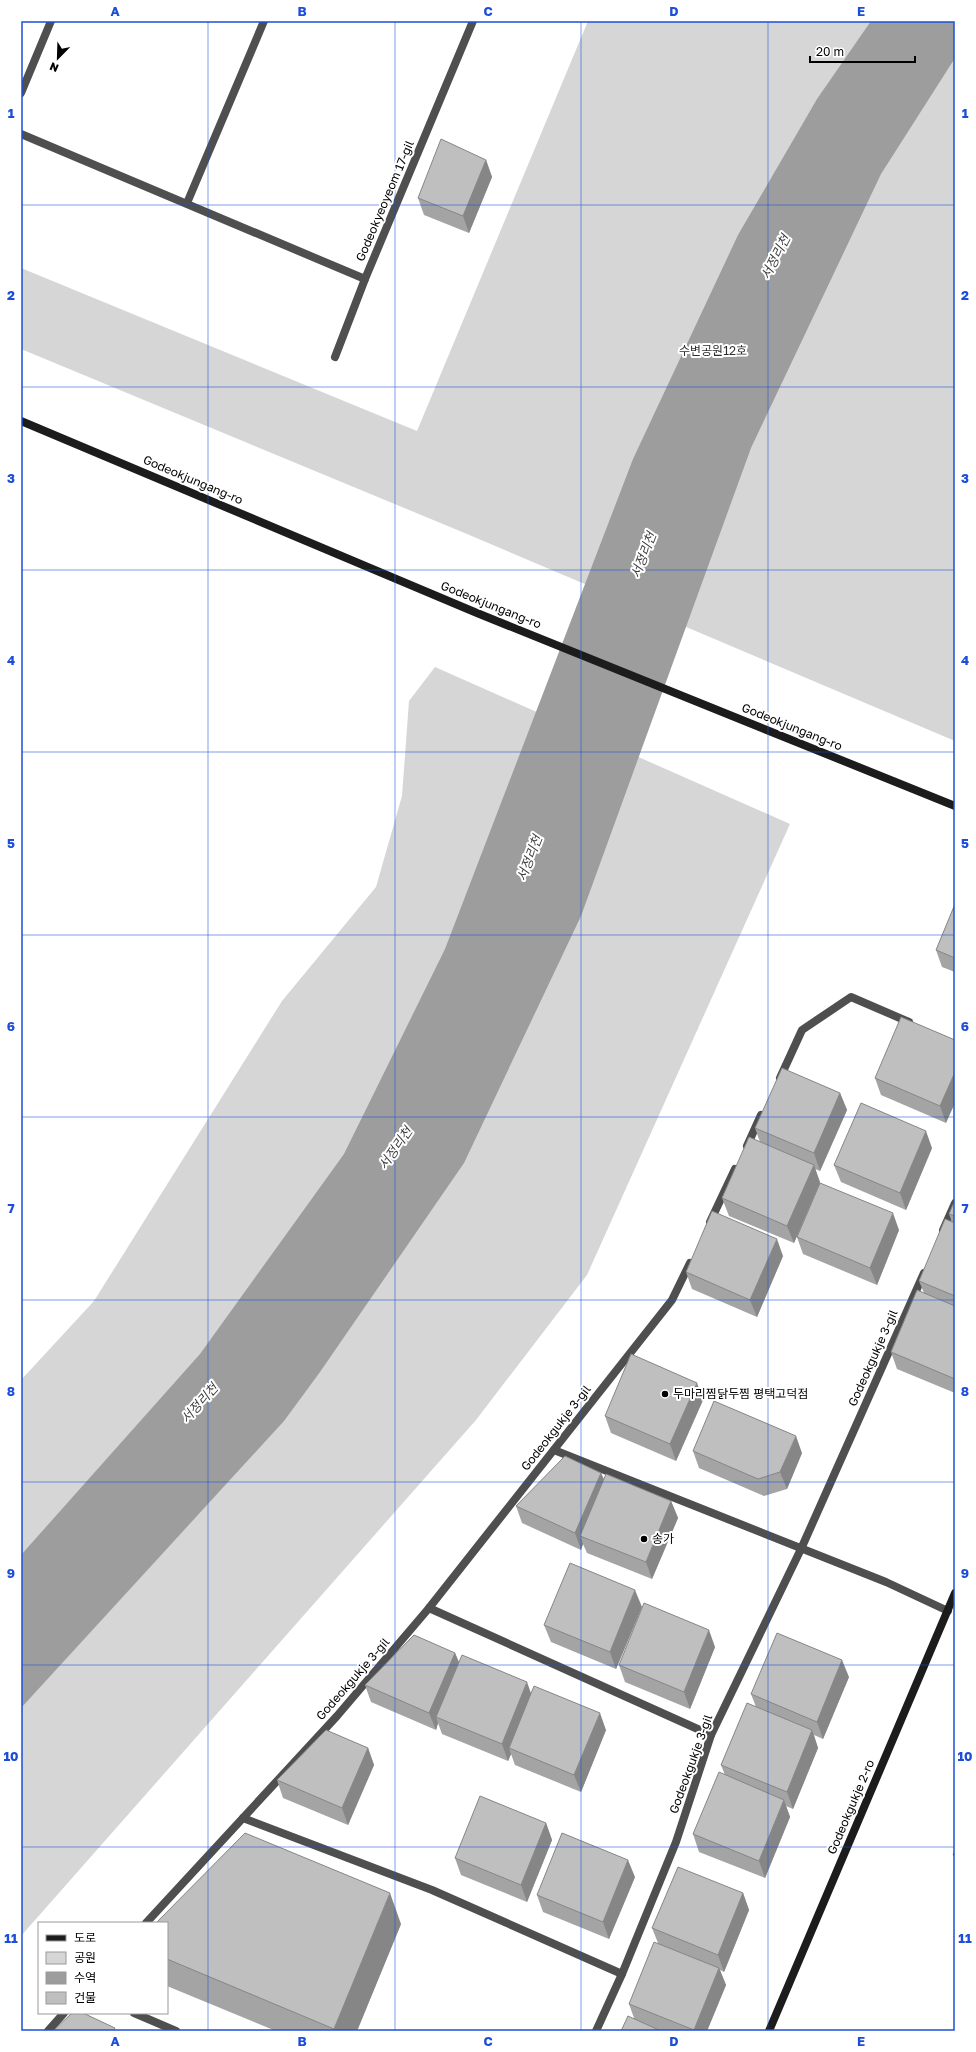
<svg xmlns="http://www.w3.org/2000/svg" width="976" height="2052" font-family="'Golos Text','Noto Sans KR',sans-serif">
<style>
.green{fill:#d6d6d6}
.water{fill:#9d9d9d}
.lines{fill:none;stroke-linecap:round;stroke-linejoin:round}
.street{stroke:#4f4f4f;stroke-width:8}
.secondary{stroke:#1c1c1c;stroke-width:8}
.wall{fill:#a4a4a4}
.shaded-wall{fill:#868686}
.building{fill:#bfbfbf;stroke:#868686}
.grid{fill:none;stroke:#1d4ed8;stroke-width:1;stroke-opacity:0.55}
.poi-dot{fill:#000;stroke:#fff;stroke-width:1.5}
.labels{text-anchor:middle;stroke-width:4;stroke-linejoin:round;paint-order:stroke}
.street-label{font-size:12px;fill:#000;stroke:#fff}
.park-label{font-size:12px;fill:#2d2d2d;stroke:#fff}
.poi-label{font-size:12px;fill:#000;stroke:#fff;text-anchor:start}
.water-label{font-size:13px;font-style:italic;fill:#3e3e3e;stroke:#fff}
.neatline{fill:none;stroke:#1d4ed8;stroke-width:1.5}
.grid-label{font-size:13px;text-anchor:middle;font-weight:bold;fill:#1d4ed8}
</style>
<rect width="100%" height="100%" fill="#fff"/>
<g class="green">
<path d="M 588,21 L 955,21 L 955,741 L 467,534 L 21,349 L 21,268 L 417,431 Z"/>
<path d="M 435,667 L 790,824 L 587,1275 L 476,1420 L 21,1936 L 21,1380 L 94,1301 L 282,1001 L 376,887 L 402,796 L 409,701 Z"/>
</g>
<path class="water" d="M 871,21 L 955,21 L 955,58 L 881,174 L 751,448 L 581,916 L 464,1163 L 320,1372 L 284,1421 L 21,1708 L 21,1555 L 200,1354 L 344,1154 L 445,949 L 633,459 L 738,235 L 817,99 Z"/>
<g class="lines">
<g class="street">
<path d="M 21,93 L 51,21"/>
<path d="M 21,134 L 365,279"/>
<path d="M 187,203 L 264,21"/>
<path d="M 335,357 L 365,279 L 473,21"/>
<path d="M 780,1078 L 802,1030 L 851,997 L 909,1022"/>
<path d="M 747,1146 L 761,1115"/>
<path d="M 710,1222 L 735,1169"/>
<path d="M 943,1230 L 955,1203"/>
<path d="M 554,1450 L 886,1582 L 948,1611"/>
<path d="M 429,1608 L 711,1735"/>
<path d="M 243,1818 L 432,1890 L 622,1974"/>
<path d="M 146,1923 L 337,1716 L 429,1608 L 672,1300 L 690,1263"/>
<path d="M 134,2013 L 176,2031"/>
<path d="M 48,2031 L 64,2013"/>
<path d="M 596,2031 L 622,1974 L 676,1842 L 711,1735 L 801,1549 L 924,1273"/>
</g>
<g class="secondary">
<path d="M 21,421 L 477,613 L 955,806"/>
<path d="M 769,2031 L 955,1593"/>
</g>
</g>
<g class="wall">
<path d="M 486,160 L 492,177 L 469,233 L 424,215 L 418,198 Z"/>
<path d="M 955,904 L 955,972 L 942,967 L 936,950 Z"/>
<path d="M 955,1040 L 946,1123 L 881,1095 L 875,1078 Z"/>
<path d="M 840,1093 L 847,1110 L 820,1171 L 815,1169 L 820,1183 L 899,1230 L 877,1285 L 803,1254 L 797,1237 L 813,1198 L 794,1243 L 729,1216 L 722,1198 L 760,1142 L 755,1128 Z"/>
<path d="M 932,1148 L 906,1210 L 841,1182 L 834,1165 Z"/>
<path d="M 955,1200 L 955,1393 L 897,1369 L 891,1352 L 924,1293 L 919,1281 L 952,1222 L 949,1214 Z"/>
<path d="M 783,1256 L 757,1317 L 692,1289 L 686,1272 Z"/>
<path d="M 703,1400 L 676,1461 L 611,1433 L 605,1416 Z"/>
<path d="M 693,1451 L 802,1453 L 787,1489 L 764,1496 L 699,1468 Z"/>
<path d="M 601,1473 L 604,1479 L 671,1501 L 678,1518 L 652,1579 L 587,1553 L 583,1544 L 581,1550 L 522,1523 L 516,1506 Z"/>
<path d="M 642,1607 L 616,1669 L 551,1642 L 544,1625 Z"/>
<path d="M 715,1647 L 690,1709 L 625,1682 L 619,1665 Z"/>
<path d="M 455,1653 L 459,1662 L 531,1693 L 606,1730 L 581,1792 L 515,1765 L 511,1754 L 508,1761 L 442,1734 L 438,1723 L 436,1730 L 371,1702 L 365,1685 Z"/>
<path d="M 849,1677 L 823,1739 L 814,1735 L 818,1748 L 793,1809 L 786,1806 L 790,1817 L 765,1878 L 699,1852 L 693,1834 L 725,1775 L 721,1765 L 756,1707 L 751,1694 Z"/>
<path d="M 368,1748 L 374,1765 L 348,1825 L 283,1798 L 277,1780 Z"/>
<path d="M 546,1823 L 552,1840 L 527,1902 L 461,1875 L 455,1858 Z"/>
<path d="M 635,1877 L 609,1939 L 543,1912 L 537,1895 Z"/>
<path d="M 743,1893 L 749,1910 L 724,1972 L 720,1970 L 726,1985 L 707,2031 L 621,2031 L 634,2018 L 629,2004 L 658,1943 L 652,1928 Z"/>
<path d="M 167,1923 L 401,1924 L 357,2031 L 276,2031 L 167,1986 Z"/>
</g>
<g class="shaded-wall">
<path d="M 486,160 L 492,177 L 469,233 L 463,216 Z"/>
<path d="M 955,1072 L 955,1103 L 946,1123 L 940,1106 Z"/>
<path d="M 840,1093 L 847,1110 L 820,1171 L 814,1153 Z"/>
<path d="M 926,1131 L 932,1148 L 906,1210 L 900,1193 Z"/>
<path d="M 814,1165 L 820,1182 L 794,1243 L 787,1226 Z"/>
<path d="M 893,1213 L 899,1230 L 877,1285 L 870,1268 Z"/>
<path d="M 777,1239 L 783,1256 L 757,1317 L 750,1300 Z"/>
<path d="M 697,1383 L 703,1400 L 676,1461 L 670,1444 Z"/>
<path d="M 796,1436 L 802,1453 L 787,1489 L 780,1472 Z"/>
<path d="M 601,1473 L 608,1490 L 580,1536 L 583,1544 L 581,1550 L 575,1533 Z"/>
<path d="M 671,1501 L 678,1518 L 652,1579 L 646,1562 Z"/>
<path d="M 635,1590 L 642,1607 L 616,1669 L 610,1652 Z"/>
<path d="M 709,1630 L 715,1647 L 690,1709 L 684,1692 Z"/>
<path d="M 455,1653 L 462,1670 L 436,1717 L 438,1723 L 436,1730 L 429,1713 Z"/>
<path d="M 842,1660 L 849,1677 L 823,1739 L 817,1722 Z"/>
<path d="M 527,1682 L 533,1699 L 509,1748 L 511,1754 L 508,1761 L 502,1744 Z"/>
<path d="M 600,1713 L 606,1730 L 581,1792 L 574,1775 Z"/>
<path d="M 812,1730 L 818,1748 L 793,1809 L 787,1792 Z"/>
<path d="M 368,1748 L 374,1765 L 348,1825 L 342,1808 Z"/>
<path d="M 784,1800 L 790,1817 L 765,1878 L 759,1861 Z"/>
<path d="M 546,1823 L 552,1840 L 527,1902 L 521,1885 Z"/>
<path d="M 628,1860 L 635,1877 L 609,1939 L 603,1922 Z"/>
<path d="M 390,1893 L 401,1924 L 357,2031 L 335,2031 L 334,2029 Z"/>
<path d="M 743,1893 L 749,1910 L 724,1972 L 718,1955 Z"/>
<path d="M 719,1968 L 726,1985 L 707,2031 L 694,2031 L 694,2030 Z"/>
</g>
<g class="building">
<path d="M 441,139 L 486,160 L 463,216 L 418,198 Z"/>
<path d="M 955,904 L 955,958 L 936,950 Z"/>
<path d="M 901,1017 L 955,1040 L 955,1072 L 940,1106 L 875,1078 Z"/>
<path d="M 782,1068 L 840,1093 L 814,1153 L 755,1128 Z"/>
<path d="M 861,1103 L 926,1131 L 900,1193 L 834,1165 Z"/>
<path d="M 749,1137 L 814,1165 L 787,1226 L 722,1198 Z"/>
<path d="M 820,1183 L 893,1213 L 870,1268 L 797,1237 Z"/>
<path d="M 955,1200 L 955,1216 L 949,1214 Z"/>
<path d="M 712,1211 L 777,1239 L 750,1300 L 686,1272 Z"/>
<path d="M 945,1219 L 955,1223 L 955,1296 L 919,1281 Z"/>
<path d="M 917,1290 L 955,1306 L 955,1379 L 891,1352 Z"/>
<path d="M 631,1354 L 697,1383 L 670,1444 L 605,1416 Z"/>
<path d="M 714,1401 L 796,1436 L 780,1472 L 758,1479 L 693,1451 Z"/>
<path d="M 565,1456 L 601,1473 L 575,1533 L 516,1506 Z"/>
<path d="M 606,1474 L 671,1501 L 646,1562 L 580,1536 Z"/>
<path d="M 570,1563 L 635,1590 L 610,1652 L 544,1625 Z"/>
<path d="M 644,1603 L 709,1630 L 684,1692 L 619,1665 Z"/>
<path d="M 777,1633 L 842,1660 L 817,1722 L 751,1694 Z"/>
<path d="M 414,1635 L 455,1653 L 429,1713 L 365,1685 Z"/>
<path d="M 462,1655 L 527,1682 L 502,1744 L 436,1717 Z"/>
<path d="M 534,1686 L 600,1713 L 574,1775 L 509,1748 Z"/>
<path d="M 747,1703 L 812,1730 L 787,1792 L 721,1765 Z"/>
<path d="M 326,1730 L 368,1748 L 342,1808 L 277,1780 Z"/>
<path d="M 719,1772 L 784,1800 L 759,1861 L 693,1834 Z"/>
<path d="M 480,1796 L 546,1823 L 521,1885 L 455,1858 Z"/>
<path d="M 245,1833 L 390,1893 L 334,2029 L 167,1959 L 167,1923 L 156,1923 Z"/>
<path d="M 562,1833 L 628,1860 L 603,1922 L 537,1895 Z"/>
<path d="M 955,1850 L 955,1856 L 953,1855 Z"/>
<path d="M 678,1867 L 743,1893 L 718,1955 L 652,1928 Z"/>
<path d="M 654,1942 L 719,1968 L 694,2030 L 629,2004 Z"/>
<path d="M 72,2013 L 83,2013 L 115,2028 L 113,2031 L 53,2031 Z"/>
<path d="M 628,2016 L 661,2031 L 621,2031 Z"/>
</g>
<path class="grid" d="M 208,21 L 208,2031M 395,21 L 395,2031M 581,21 L 581,2031M 768,21 L 768,2031M 21,205 L 955,205M 21,387 L 955,387M 21,570 L 955,570M 21,752 L 955,752M 21,935 L 955,935M 21,1117 L 955,1117M 21,1300 L 955,1300M 21,1482 L 955,1482M 21,1665 L 955,1665M 21,1847 L 955,1847"/>
<g class="poi-dot">
<circle cx="665" cy="1394" r="4"/>
<circle cx="644" cy="1539" r="4"/>
</g>
<g class="labels">
<g class="street-label">
<text transform="translate(385 201) rotate(-67)" y="4">Godeokyeoyeom 17-gil</text>
<text transform="translate(193 480) rotate(23)" y="4">Godeokjungang-ro</text>
<text transform="translate(491 605) rotate(22)" y="4">Godeokjungang-ro</text>
<text transform="translate(792 727) rotate(22)" y="4">Godeokjungang-ro</text>
<text transform="translate(873 1358) rotate(-66)" y="4">Godeokgukje 3-gil</text>
<text transform="translate(556 1428) rotate(-52)" y="4">Godeokgukje 3-gil</text>
<text transform="translate(353 1679) rotate(-49)" y="4">Godeokgukje 3-gil</text>
<text transform="translate(691 1764) rotate(-70)" y="4">Godeokgukje 3-gil</text>
<text transform="translate(851 1807) rotate(-67)" y="4">Godeokgukje 2-ro</text>
</g>
<g class="park-label">
<text x="713" y="355">수변공원12호</text>
</g>
<g class="poi-label">
<text x="673" y="1398">두마리찜닭두찜 평택고덕점</text>
<text x="652" y="1543">송가</text>
</g>
<g class="water-label">
<text transform="translate(775 257) rotate(-63)" y="5">서정리천</text>
<text transform="translate(643 555) rotate(-69)" y="5">서정리천</text>
<text transform="translate(529 858) rotate(-69)" y="5">서정리천</text>
<text transform="translate(395 1148) rotate(-55)" y="5">서정리천</text>
<text transform="translate(199 1403) rotate(-48)" y="5">서정리천</text>
</g>
</g>
<rect width="976" height="2052" fill="none" stroke="#ffffff" stroke-width="44"/>
<rect x="38" y="1922" width="130" height="92" fill="#ffffff" stroke="#999999"/>
<rect x="46" y="1935" width="20" height="6" fill="#1c1c1c" stroke="#999999"/>
<text x="74" y="1942" font-size="12" fill="#000000">도로</text>
<rect x="46" y="1952" width="20" height="12" fill="#d6d6d6" stroke="#999999"/>
<text x="74" y="1962" font-size="12" fill="#000000">공원</text>
<rect x="46" y="1972" width="20" height="12" fill="#9d9d9d" stroke="#999999"/>
<text x="74" y="1982" font-size="12" fill="#000000">수역</text>
<rect x="46" y="1992" width="20" height="12" fill="#bfbfbf" stroke="#999999"/>
<text x="74" y="2002" font-size="12" fill="#000000">건물</text>
<g transform="translate(58 58) rotate(203)" stroke="#ffffff" stroke-width="3" paint-order="stroke">
<path d="M0-3L7 15L0 10L-7 15Z" fill="#000000"/>
<text y="-6" font-size="11" font-weight="bold" text-anchor="middle" fill="#000000">N</text>
</g>
<path d="M810 56v6h105v-6" fill="none" stroke="#000000" stroke-width="2"/>
<text x="816" y="56" font-size="12" fill="#000000" stroke="#ffffff" stroke-width="3" paint-order="stroke">20 m</text>
<rect x="22" y="22" width="932" height="2008" class="neatline"/>
<g class="grid-label">
<text x="115" y="16">A</text>
<text x="302" y="16">B</text>
<text x="488" y="16">C</text>
<text x="674" y="16">D</text>
<text x="861" y="16">E</text>
<text x="11" y="118">1</text>
<text x="965" y="118">1</text>
<text x="11" y="300">2</text>
<text x="965" y="300">2</text>
<text x="11" y="483">3</text>
<text x="965" y="483">3</text>
<text x="11" y="665">4</text>
<text x="965" y="665">4</text>
<text x="11" y="848">5</text>
<text x="965" y="848">5</text>
<text x="11" y="1031">6</text>
<text x="965" y="1031">6</text>
<text x="11" y="1213">7</text>
<text x="965" y="1213">7</text>
<text x="11" y="1396">8</text>
<text x="965" y="1396">8</text>
<text x="11" y="1578">9</text>
<text x="965" y="1578">9</text>
<text x="11" y="1761">10</text>
<text x="965" y="1761">10</text>
<text x="11" y="1943">11</text>
<text x="965" y="1943">11</text>
<text x="115" y="2046">A</text>
<text x="302" y="2046">B</text>
<text x="488" y="2046">C</text>
<text x="674" y="2046">D</text>
<text x="861" y="2046">E</text>
</g>
</svg>
